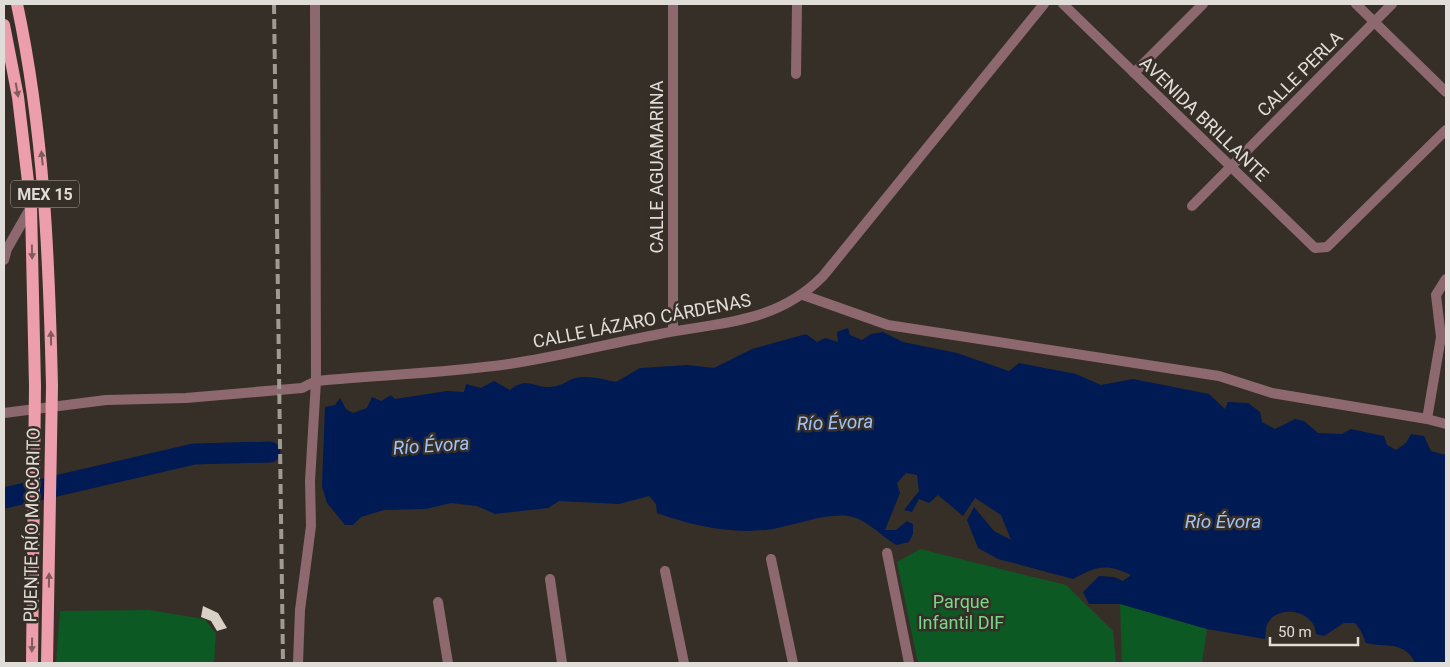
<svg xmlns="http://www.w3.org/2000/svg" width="1450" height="667" font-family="Roboto,sans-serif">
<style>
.green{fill:#0d5924}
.water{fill:#001a53}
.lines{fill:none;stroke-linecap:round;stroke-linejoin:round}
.river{stroke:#001a53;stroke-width:21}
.building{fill:#d9d0c6}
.minor{stroke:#8e686f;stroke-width:10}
.tertiary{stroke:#8e686f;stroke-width:10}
.primary{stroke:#ec9eac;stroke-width:12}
.rail{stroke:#9f9a94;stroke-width:4;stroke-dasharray:10 5;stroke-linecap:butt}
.primary-bridge{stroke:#ec9eac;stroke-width:12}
.oneway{fill:#7f5b5c}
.labels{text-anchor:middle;stroke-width:5;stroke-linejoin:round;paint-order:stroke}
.shield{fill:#362f27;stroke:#ada8a2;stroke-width:1}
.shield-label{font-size:16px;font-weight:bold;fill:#e0dcd7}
.street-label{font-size:18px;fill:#e0dcd7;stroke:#362f27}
.park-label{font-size:18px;fill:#7bd88b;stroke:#362f27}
.water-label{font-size:19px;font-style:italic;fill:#a1c2f7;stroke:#362f27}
</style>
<rect width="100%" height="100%" fill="#362f27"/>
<g class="green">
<path d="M 920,549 L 1066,585 L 1113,631 L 1116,663 L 918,663 L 897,562 Z"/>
<path d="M 1120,604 L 1207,629 L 1202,663 L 1122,663 Z"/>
<path d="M 149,610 L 204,619 L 216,633 L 214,663 L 56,663 L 60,611 Z"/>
</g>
<path class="water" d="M 848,328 L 850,335 L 862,340 L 871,334 L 883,332 L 903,342 L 957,353 L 1009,371 L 1019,363 L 1076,374 L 1101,385 L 1133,379 L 1209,394 L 1225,409 L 1228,402 L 1248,403 L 1260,412 L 1262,422 L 1275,429 L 1295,419 L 1304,421 L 1318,433 L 1342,434 L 1351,429 L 1384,436 L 1387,445 L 1396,450 L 1406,443 L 1411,434 L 1424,436 L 1431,451 L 1446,455 L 1446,663 L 1415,663 C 1405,640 1385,648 1366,643 L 1361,631 L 1355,623 L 1344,623 L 1324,636 L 1316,634 C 1315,610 1278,604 1268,623 C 1265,627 1266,633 1265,639 L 1207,629 L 1120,604 L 1089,604 L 1083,592 L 1099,576 L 1114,577 L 1123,581 L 1131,575 C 1107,563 1096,566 1073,579 L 998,559 L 978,548 L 967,520 L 974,507 L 994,531 L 1011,540 L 1001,515 L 975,498 L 963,516 L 938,495 L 929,503 L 919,499 L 912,512 L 904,510 L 919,491 L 917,475 L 906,473 L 897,483 L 900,493 L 885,530 L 896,530 L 907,521 L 913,524 L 913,534 L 909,542 L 897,545 C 881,537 868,519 848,516 C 826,513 795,525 773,529 C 734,535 693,526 657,513 L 656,504 L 649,496 L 619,504 L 559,501 L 548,508 L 495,514 L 477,506 L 451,503 L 426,509 L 384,510 L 361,517 L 353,525 L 345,525 L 327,503 L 322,486 L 325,407 L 335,405 L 340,398 L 346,409 L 353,413 L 367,408 L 372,397 L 381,401 L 391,395 L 395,399 L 447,391 L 464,392 L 466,384 L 481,388 L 494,381 L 510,390 C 526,376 535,388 550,387 C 560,386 564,383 572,379 C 585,374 603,379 616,382 L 640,368 L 688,365 L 714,368 L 752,349 L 806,334 L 817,342 L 825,338 L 838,342 L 837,332 Z"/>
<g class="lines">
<path class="river" d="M 4,498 L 194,454 L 270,452"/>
</g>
<path class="building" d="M 203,606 L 218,613 L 227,628 L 217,631 L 211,621 L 201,617 Z"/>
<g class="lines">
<g class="minor">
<path d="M 673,4 L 673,331"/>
<path d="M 1063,4 L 1315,248 L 1327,247 L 1446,130"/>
<path d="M 1356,4 L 1446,92"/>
<path d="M 1134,73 L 1203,4"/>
<path d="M 796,74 L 797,4"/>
<path d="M 1192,206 L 1392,4"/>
<path d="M 4,260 L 7,249 L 31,207"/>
<path d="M 803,295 L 888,325 L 1219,376 L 1272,393 L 1427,419 L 1446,424"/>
<path d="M 4,413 L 106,400 L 186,398 L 302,388 L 316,381 C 380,375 446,373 509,364 C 558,357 606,344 655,335 C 717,322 775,325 823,276 L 1044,4"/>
<path d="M 1427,419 L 1441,337 L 1436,295 L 1446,279"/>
<path d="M 887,553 L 909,663"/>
<path d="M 771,559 L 793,663"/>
<path d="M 665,571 L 684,663"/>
<path d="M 550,579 L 562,663"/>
<path d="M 438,602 L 448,663"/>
<path d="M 298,663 L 300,610 L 311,526 L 310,481 L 316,381"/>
</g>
<path class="tertiary" d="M 315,4 L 316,381"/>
<g class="primary">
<path d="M 17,4 C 44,130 49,257 52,386"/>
<path d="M 4,25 L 18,97 L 31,207 L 35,386"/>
</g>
<path class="rail" d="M 274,4 L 283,663"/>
<g class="primary-bridge">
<path d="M 32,663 L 35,386"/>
<path d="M 47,663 L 52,386"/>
</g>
</g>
<defs><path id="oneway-solid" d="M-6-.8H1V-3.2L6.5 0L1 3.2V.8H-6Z" transform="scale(1.25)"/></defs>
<g class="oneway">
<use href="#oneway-solid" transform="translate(17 90) rotate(80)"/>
<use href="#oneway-solid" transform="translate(42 158) rotate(-96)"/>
<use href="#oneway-solid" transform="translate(32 252) rotate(89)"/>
<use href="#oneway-solid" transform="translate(51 338) rotate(-91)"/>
<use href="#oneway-solid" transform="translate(49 580) rotate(-89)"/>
<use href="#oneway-solid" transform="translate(32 645) rotate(91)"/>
</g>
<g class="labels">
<rect class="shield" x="11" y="180.5" width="68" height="27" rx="4"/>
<g class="shield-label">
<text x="45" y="200">MEX 15</text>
</g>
<g class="street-label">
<text transform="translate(1300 74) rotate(-45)" y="6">CALLE PERLA</text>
<text transform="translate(1204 119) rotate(44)" y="6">AVENIDA BRILLANTE</text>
<text transform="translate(657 167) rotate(-90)" y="6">CALLE AGUAMARINA</text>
<text transform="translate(642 321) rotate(-11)" y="6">CALLE LÁZARO CÁRDENAS</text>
<text transform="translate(32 525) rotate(-89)" y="6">PUENTE RÍO MOCORITO</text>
</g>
<g class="park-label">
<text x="961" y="608">Parque<tspan x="961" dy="21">Infantil DIF</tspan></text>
</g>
<g class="water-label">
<text transform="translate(835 422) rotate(-2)" y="7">Río Évora</text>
<text transform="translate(431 445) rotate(-4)" y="7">Río Évora</text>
<text x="1223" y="528">Río Évora</text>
</g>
</g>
<rect width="1450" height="667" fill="none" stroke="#e0dcd7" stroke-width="10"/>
<path d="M1270 637v8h88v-8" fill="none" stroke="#e0dcd7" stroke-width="2.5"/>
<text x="1278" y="637" font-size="15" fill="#e0dcd7" stroke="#362f27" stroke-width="4" paint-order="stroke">50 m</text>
</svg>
